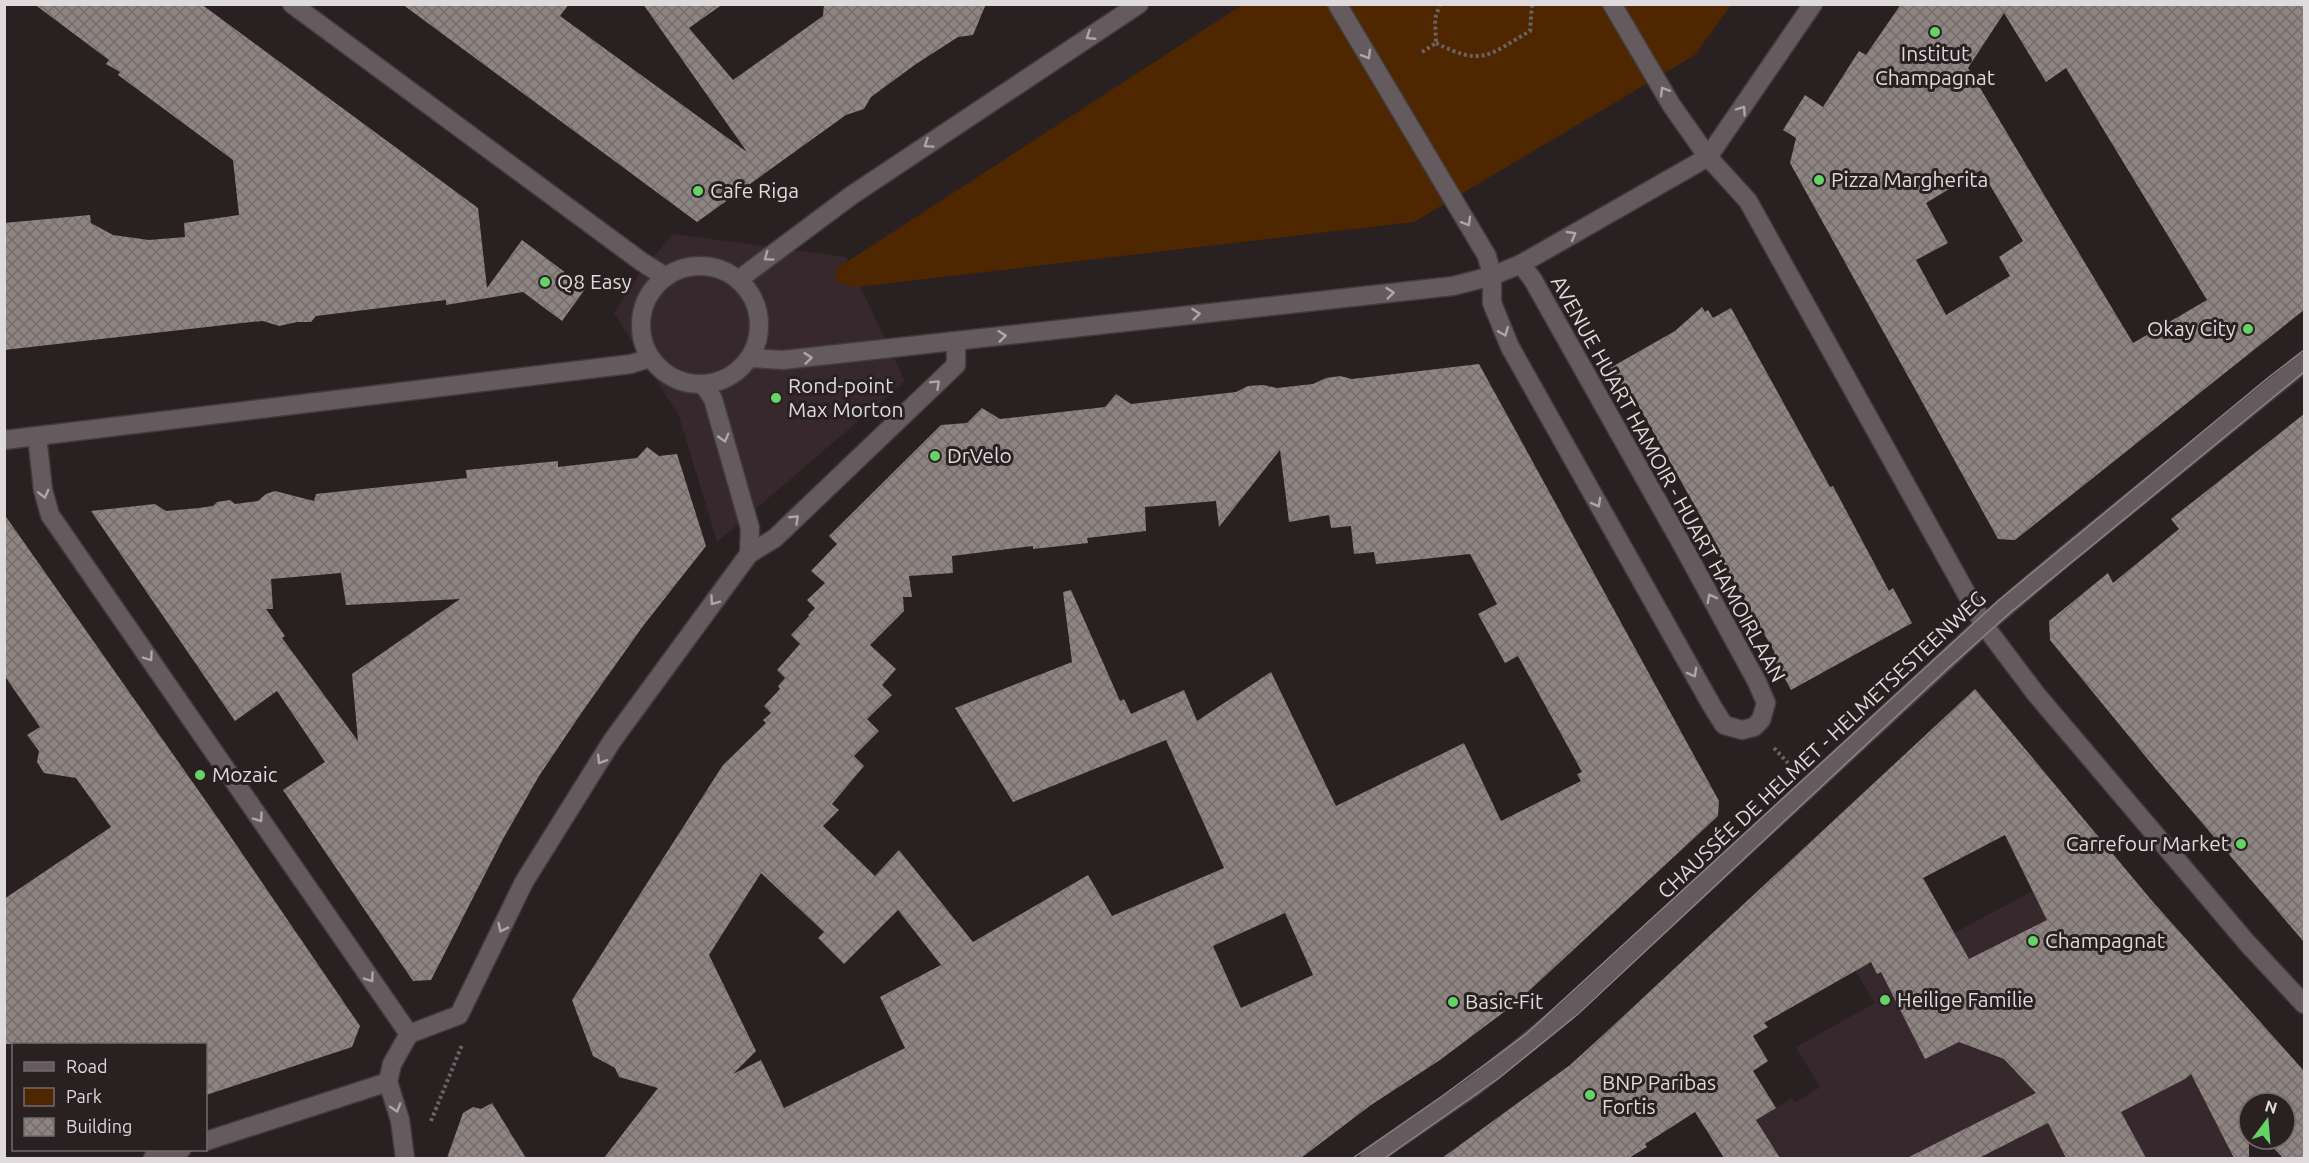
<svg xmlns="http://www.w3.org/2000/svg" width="2309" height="1163" font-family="Ubuntu,sans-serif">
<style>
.built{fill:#36282c}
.green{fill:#4e2600}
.building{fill:url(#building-cross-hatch);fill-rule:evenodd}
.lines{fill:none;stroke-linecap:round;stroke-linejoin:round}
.minor-casing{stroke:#423c3e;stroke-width:21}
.path{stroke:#6a6264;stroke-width:4;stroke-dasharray:3 3;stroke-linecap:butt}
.minor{stroke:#655b5e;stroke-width:18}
.tram{stroke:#8b8486;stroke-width:1.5}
.oneway{stroke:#aea7a9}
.poi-dot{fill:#65d467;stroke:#292022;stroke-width:2}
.labels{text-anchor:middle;stroke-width:6;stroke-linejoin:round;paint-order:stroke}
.poi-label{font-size:21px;fill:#dfdadb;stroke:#292022;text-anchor:start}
.street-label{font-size:21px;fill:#dfdadb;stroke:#292022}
</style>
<defs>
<pattern id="building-cross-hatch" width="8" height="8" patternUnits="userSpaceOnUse" patternTransform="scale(1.5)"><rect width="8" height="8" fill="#8e8482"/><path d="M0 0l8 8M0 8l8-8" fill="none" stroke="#746d6c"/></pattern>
</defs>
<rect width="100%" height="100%" fill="#292022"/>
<g class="built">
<path d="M 673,234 L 846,257 L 905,381 L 717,542 L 679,416 L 614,313 L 642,270 Z"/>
<path d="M 2013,734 L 2057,788 L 2192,1076 L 2235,1158 L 1780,1158 L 1756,1120 L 1792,1098 L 1795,1103 L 1820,1087 L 1796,1047 L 1875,1003 L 1789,861 L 1805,846 L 1877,974 L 2033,891 L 1988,801 L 1947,799 Z"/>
</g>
<path class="green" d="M 1242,5 L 1731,5 L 1695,55 L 1414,222 L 856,287 L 836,282 L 836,269 Z"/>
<g class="building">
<path d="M 34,4 L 201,4 L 478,208 L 487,288 L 522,240 L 586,288 L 562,321 L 523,292 L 446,305 L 446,300 L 316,316 L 311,322 L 297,322 L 279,326 L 263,321 L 251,322 L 4,350 L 4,223 L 90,215 L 91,223 L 113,235 L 149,240 L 185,237 L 184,223 L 239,215 L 233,160 L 118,75 L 120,72 L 106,64 L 109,60 Z"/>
<path d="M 402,4 L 569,4 L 560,16 L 747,152 L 643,4 L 723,4 L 689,28 L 733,80 L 823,16 L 824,4 L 986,4 L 973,35 L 958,37 L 916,64 L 871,97 L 864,109 L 846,115 L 697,222 Z"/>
<path d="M 1901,4 L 2304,4 L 2304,310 L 2015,540 L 1998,539 L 1790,163 L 1796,138 L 1783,130 L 1805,95 L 1823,107 L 1859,51 L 1866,55 ZM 2004,13 L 2046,82 L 2066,68 L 2207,300 L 2133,343 L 1968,68 ZM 1981,170 L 2023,241 L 1999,257 L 2010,276 L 1946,315 L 1916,260 L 1948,243 L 1926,203 Z"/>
<path d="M 1702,307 L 1705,312 L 1708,310 L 1713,318 L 1731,308 L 1830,487 L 1833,486 L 1889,591 L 1893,588 L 1912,623 L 1791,690 L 1772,655 L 1775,653 L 1716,550 L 1719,549 L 1637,403 L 1631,403 L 1610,368 L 1675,331 Z"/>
<path d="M 1479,364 L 1719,801 L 1718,816 L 1516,1003 L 1440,1060 L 1371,1105 L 1301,1158 L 604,1158 L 658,1088 L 619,1077 L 615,1068 L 593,1056 L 572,1000 L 723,765 L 766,723 L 763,720 L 771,713 L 764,706 L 780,689 L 778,686 L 785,678 L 777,670 L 800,644 L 791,635 L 809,616 L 808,615 L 815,608 L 807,600 L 825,583 L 811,571 L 837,544 L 829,536 L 941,425 L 967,423 L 982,408 L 1000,419 L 1105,407 L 1116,394 L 1131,404 L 1236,392 L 1248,386 L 1263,385 L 1277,388 L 1313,384 L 1326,378 L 1340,376 L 1352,379 ZM 1280,450 L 1289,522 L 1329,515 L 1331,528 L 1351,526 L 1354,554 L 1374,552 L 1376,564 L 1470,554 L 1497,604 L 1478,614 L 1505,663 L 1518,656 L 1582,772 L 1577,774 L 1581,781 L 1501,821 L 1464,743 L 1336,806 L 1271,672 L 1197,721 L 1184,690 L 1131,714 L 1124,699 L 1120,701 L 1071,590 L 1063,592 L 1072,662 L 955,708 L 1013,802 L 1166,740 L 1224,868 L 1112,916 L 1088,875 L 973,942 L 899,850 L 875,876 L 823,826 L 839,810 L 832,804 L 864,766 L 854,756 L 879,731 L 867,719 L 892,695 L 882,685 L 896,669 L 870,645 L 904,611 L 903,597 L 912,597 L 909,576 L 953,573 L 952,556 L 1033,546 L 1033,549 L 1088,543 L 1087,538 L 1146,531 L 1145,507 L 1216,501 L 1219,527 ZM 761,873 L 824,932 L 818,938 L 844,964 L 898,910 L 941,965 L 880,997 L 905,1048 L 784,1108 L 761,1060 L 733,1074 L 756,1051 L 709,955 ZM 1285,913 L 1313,975 L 1241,1008 L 1213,946 Z"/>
<path d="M 2304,414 L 2304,942 L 2155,768 L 2050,640 L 2049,621 L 2108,573 L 2113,583 L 2179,529 L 2171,519 Z"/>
<path d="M 647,447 L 659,456 L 677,454 L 706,546 L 643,626 L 582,712 L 539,776 L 503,839 L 431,980 L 413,981 L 283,790 L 325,762 L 277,691 L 235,721 L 91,511 L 155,504 L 166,511 L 199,508 L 213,506 L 217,502 L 230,500 L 235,504 L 258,501 L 266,494 L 275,491 L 314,501 L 316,494 L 467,478 L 466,470 L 558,461 L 558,467 L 637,458 ZM 341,573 L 346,605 L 460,599 L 352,674 L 358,741 L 282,638 L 285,636 L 266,609 L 273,609 L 271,579 Z"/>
<path d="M 4,514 L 222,824 L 360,1026 L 352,1047 L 206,1095 L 206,1044 L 4,1044 L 4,899 L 111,827 L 76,778 L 44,773 L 37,762 L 39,751 L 27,735 L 40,727 L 4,675 Z"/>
<path d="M 1975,689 L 2153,902 L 2304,1071 L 2304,1158 L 2283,1158 L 2265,1139 L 2285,1139 L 2285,1103 L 2249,1103 L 2249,1158 L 2234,1158 L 2191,1074 L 2185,1079 L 2121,1112 L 2146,1158 L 2066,1158 L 2048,1123 L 1979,1158 L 1907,1158 L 2036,1093 L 2004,1059 L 1959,1042 L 1925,1059 L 1881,972 L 1877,974 L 1871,962 L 1764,1023 L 1768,1027 L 1753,1036 L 1768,1061 L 1753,1071 L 1776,1108 L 1756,1120 L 1780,1158 L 1724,1158 L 1695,1112 L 1645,1144 L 1647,1147 L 1629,1158 L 1442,1158 L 1570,1065 L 1603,1035 ZM 2005,835 L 2047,920 L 1969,959 L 1923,878 Z"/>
<path d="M 492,1103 L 526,1158 L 447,1158 L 463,1113 L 473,1107 L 481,1109 Z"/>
</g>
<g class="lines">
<g class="minor-casing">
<g id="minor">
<path d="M 292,4 L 642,262 L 666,277"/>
<path d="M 1337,4 L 1487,256 L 1492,276 L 1492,303 L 1510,347 L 1712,706 L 1724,725 L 1742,730 L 1754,727 L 1761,720 L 1766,703 L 1757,682 L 1684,548 L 1533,280 L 1521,264"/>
<path d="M 1612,4 L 1672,106 L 1708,157 L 1748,201 L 1984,625 L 2036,694 L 2248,944 L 2304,1004"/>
<circle cx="700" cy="325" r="59"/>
<path d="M 738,280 L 852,195 L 1139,4"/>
<path d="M 750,358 L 783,360 L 1453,286 L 1492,276 L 1521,264 L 1708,157 L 1813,4"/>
<path d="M 703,384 L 713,399 L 750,528 L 749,554"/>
<path d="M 37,436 L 43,490 L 50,515 L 409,1034"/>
<path d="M 4,440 L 631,364 L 650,358"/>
<path d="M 206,1141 L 388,1082"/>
<path d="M 153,1158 L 181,1150"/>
<path d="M 405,1158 L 400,1120 L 388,1082 L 392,1064 L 409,1034 L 459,1015 L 524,882 L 612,741 L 749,554 L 775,538 L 956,365 L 956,341"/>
<path d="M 1369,1158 L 1474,1086 L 1563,1014 L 1984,625 L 2065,556 L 2304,362"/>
</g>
</g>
<g class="path">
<path d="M 1436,43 C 1483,67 1488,55 1530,31 L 1532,4"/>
<path d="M 1422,52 L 1436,43 L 1435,19 L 1440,4"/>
<path d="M 1774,748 L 1788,763"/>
<path d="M 431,1121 L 462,1045"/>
</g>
<use href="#minor" class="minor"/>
<g class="tram">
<path d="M 1353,1158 L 1441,1097 L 1526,1034 L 1999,600 L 2269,377 L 2304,350"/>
<path d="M 1385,1158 L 1499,1078 L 1578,1014 L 1946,670 L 2011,612 L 2304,372"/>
</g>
</g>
<defs><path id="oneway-chevron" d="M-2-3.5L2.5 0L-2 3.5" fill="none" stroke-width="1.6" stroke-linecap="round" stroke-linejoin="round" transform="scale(1.5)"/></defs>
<g class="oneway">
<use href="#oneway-chevron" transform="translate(1090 36) rotate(147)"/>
<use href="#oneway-chevron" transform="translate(1367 55) rotate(59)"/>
<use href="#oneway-chevron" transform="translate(1664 91) rotate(-121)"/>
<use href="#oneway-chevron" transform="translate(1742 110) rotate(-55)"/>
<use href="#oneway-chevron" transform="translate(928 144) rotate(146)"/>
<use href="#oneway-chevron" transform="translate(1467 222) rotate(59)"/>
<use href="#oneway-chevron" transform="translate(1572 235) rotate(-30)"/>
<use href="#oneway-chevron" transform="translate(768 257) rotate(144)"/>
<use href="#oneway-chevron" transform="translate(1390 293) rotate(-6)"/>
<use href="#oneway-chevron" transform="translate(1196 314) rotate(-6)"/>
<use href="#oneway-chevron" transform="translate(1504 332) rotate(68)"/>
<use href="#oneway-chevron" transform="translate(1002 336) rotate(-6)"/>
<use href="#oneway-chevron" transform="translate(808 358) rotate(-6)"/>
<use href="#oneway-chevron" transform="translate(936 384) rotate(-44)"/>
<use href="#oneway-chevron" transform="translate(724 438) rotate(74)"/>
<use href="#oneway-chevron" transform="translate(44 494) rotate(76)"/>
<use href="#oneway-chevron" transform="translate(1597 503) rotate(61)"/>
<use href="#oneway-chevron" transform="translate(795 519) rotate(-44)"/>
<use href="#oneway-chevron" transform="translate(1711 598) rotate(-118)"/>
<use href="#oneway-chevron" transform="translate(714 601) rotate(126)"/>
<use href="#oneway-chevron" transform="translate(149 657) rotate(55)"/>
<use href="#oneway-chevron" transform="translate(1693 673) rotate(61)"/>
<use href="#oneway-chevron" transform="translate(601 760) rotate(122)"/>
<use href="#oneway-chevron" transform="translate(259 818) rotate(55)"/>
<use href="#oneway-chevron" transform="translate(502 928) rotate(116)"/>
<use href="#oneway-chevron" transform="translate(370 978) rotate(55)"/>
<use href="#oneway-chevron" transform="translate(396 1108) rotate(73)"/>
</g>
<g class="poi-dot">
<circle cx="1935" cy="32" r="6"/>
<circle cx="1819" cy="180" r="6"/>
<circle cx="698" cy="191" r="6"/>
<circle cx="545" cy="282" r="6"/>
<circle cx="2248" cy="329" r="6"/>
<circle cx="776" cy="398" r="6"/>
<circle cx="935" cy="456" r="6"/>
<circle cx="200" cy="775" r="6"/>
<circle cx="2241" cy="844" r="6"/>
<circle cx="2033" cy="941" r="6"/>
<circle cx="1885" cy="1000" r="6"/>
<circle cx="1453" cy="1002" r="6"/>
<circle cx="1590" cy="1095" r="6"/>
</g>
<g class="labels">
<g class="poi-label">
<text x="1935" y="61" text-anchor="middle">Institut<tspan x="1935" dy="24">Champagnat</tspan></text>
<text x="1831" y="187">Pizza Margherita</text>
<text x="710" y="198">Cafe Riga</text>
<text x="557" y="289">Q8 Easy</text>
<text x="2236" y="336" text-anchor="end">Okay City</text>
<text x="788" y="393">Rond-point<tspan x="788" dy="24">Max Morton</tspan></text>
<text x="947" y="463">DrVelo</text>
<text x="212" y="782">Mozaic</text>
<text x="2229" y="851" text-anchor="end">Carrefour Market</text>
<text x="2045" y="948">Champagnat</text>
<text x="1897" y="1007">Heilige Familie</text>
<text x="1465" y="1009">Basic-Fit</text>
<text x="1602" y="1090">BNP Paribas<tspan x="1602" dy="24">Fortis</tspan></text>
</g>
<g class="street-label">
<text transform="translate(1668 479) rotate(61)" y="7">AVENUE HUART HAMOIR - HUART HAMOIRLAAN</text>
<text transform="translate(1822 745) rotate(-43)" y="7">CHAUSSÉE DE HELMET - HELMETSESTEENWEG</text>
</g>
</g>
<rect width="2309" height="1163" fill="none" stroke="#dfdadb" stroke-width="12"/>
<rect x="12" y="1043" width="195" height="108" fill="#292022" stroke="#726a6c" stroke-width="1.5"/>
<rect x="24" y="1062" width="30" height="9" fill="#655b5e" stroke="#726a6c" stroke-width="1.5"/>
<text x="66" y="1073" font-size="18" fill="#dfdadb">Road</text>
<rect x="24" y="1088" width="30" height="18" fill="#4e2600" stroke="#726a6c" stroke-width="1.5"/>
<text x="66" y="1103" font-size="18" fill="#dfdadb">Park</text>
<rect x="24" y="1118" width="30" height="18" fill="url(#building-cross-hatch)" stroke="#726a6c" stroke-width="1.5"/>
<text x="66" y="1133" font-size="18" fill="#dfdadb">Building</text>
<g transform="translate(2267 1121) rotate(16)"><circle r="28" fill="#292022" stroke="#726a6c" stroke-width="1.5"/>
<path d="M0-4.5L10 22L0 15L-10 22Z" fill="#65d467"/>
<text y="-9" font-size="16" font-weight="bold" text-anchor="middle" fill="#dfdadb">N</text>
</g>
</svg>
